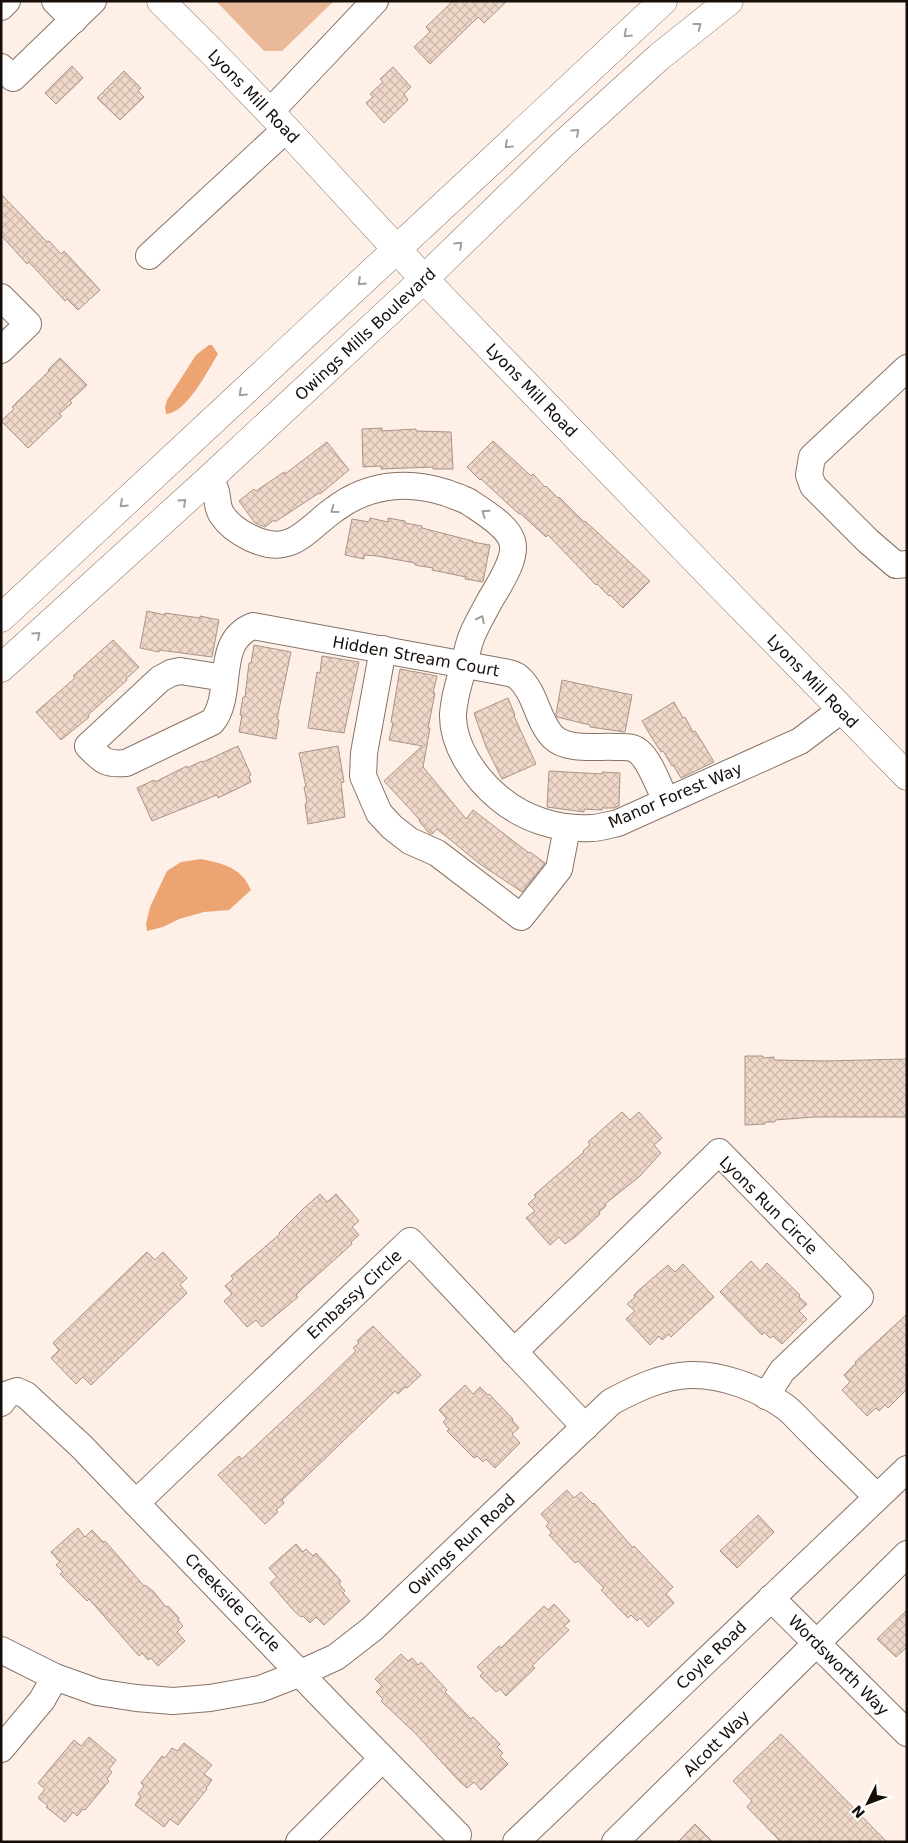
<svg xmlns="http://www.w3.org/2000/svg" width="908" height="1843" font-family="'DejaVu Sans',sans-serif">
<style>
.park{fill:#e9b999}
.water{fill:#eca472}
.building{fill:url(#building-cross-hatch);stroke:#a99486}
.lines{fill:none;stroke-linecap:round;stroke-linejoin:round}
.minor-casing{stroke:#877366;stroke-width:28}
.major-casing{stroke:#877366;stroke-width:29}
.minor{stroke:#fff;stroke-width:26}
.major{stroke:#fff;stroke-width:28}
.oneway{stroke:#a19f9d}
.labels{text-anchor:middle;stroke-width:4;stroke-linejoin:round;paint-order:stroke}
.street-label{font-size:16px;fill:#150e09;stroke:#fff}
</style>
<defs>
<pattern id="building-cross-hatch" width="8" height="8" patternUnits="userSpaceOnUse" patternTransform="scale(1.25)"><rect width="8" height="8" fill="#efd8c9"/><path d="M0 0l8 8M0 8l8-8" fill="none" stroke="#ccb8ab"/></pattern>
</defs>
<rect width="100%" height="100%" fill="#fef0e7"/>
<path class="park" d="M 216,1 L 334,1 L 282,51 L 264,51 Z"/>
<g class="water">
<path d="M 209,345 L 212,345 L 218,354 C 208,370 187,413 166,414 L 165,407 L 167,400 L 196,355 Z"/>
<path d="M 201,859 C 224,864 241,867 251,890 L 229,910 L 204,912 L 179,919 L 163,927 L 147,931 L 146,924 L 150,907 L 167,871 L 181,862 Z"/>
</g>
<g class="building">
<path d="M 453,1 L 507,1 L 484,23 L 478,17 L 430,64 L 414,47 L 430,32 L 426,27 Z"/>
<path d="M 72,66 L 83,78 L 56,104 L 45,93 Z"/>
<path d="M 393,67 L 411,87 L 404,94 L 408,100 L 384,123 L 366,103 L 373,97 L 370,94 L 383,82 L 380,79 Z"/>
<path d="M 124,71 L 141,88 L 138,91 L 144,97 L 120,120 L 97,98 Z"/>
<path d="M 1,194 L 47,242 L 49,241 L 61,254 L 64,251 L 100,290 L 78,310 L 67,299 L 65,301 L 29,262 L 27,264 L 1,235 Z"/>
<path d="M 60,358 L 87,385 L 70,401 L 72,403 L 59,414 L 62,416 L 28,448 L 1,421 L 14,409 L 12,407 L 49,371 L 48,370 Z"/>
<path d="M 382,428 L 382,431 L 416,429 L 416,431 L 451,432 L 453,469 L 433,469 L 433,467 L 381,469 L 381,466 L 363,467 L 362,429 Z"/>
<path d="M 493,441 L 531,476 L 533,474 L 545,487 L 546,486 L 558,498 L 559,497 L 584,522 L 585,521 L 650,581 L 623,608 L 610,595 L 609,596 L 597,584 L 596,585 L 548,535 L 546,537 L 520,513 L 519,514 L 481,479 L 480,480 L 467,467 Z"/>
<path d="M 327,442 L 349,470 L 320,494 L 319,493 L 275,522 L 274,520 L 265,527 L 255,523 L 239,501 L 254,489 L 256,491 L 284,472 L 285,474 Z"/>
<path d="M 370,518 L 388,522 L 388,518 L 405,521 L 405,523 L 422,526 L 422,528 L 473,541 L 472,542 L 490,545 L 483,582 L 465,579 L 466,577 L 432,570 L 433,568 L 415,565 L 415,563 L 377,556 L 364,555 L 364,559 L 345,555 L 352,519 L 369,522 Z"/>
<path d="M 147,611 L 165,615 L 165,613 L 200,618 L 200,616 L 219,620 L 212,657 L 159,650 L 159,652 L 140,648 Z"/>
<path d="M 113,640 L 139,667 L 126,679 L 127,680 L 88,715 L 89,717 L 61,740 L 36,712 L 75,678 L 73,676 Z"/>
<path d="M 254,645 L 291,652 L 277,719 L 279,720 L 276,739 L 239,732 L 242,715 L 240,715 L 243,697 L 245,697 L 249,663 L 251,663 Z"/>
<path d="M 322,656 L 359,662 L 344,733 L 308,728 L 317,672 L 320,673 Z"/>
<path d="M 400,669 L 437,676 L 433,693 L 435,693 L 428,728 L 430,728 L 423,767 L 466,819 L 473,810 L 529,853 L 530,852 L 545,863 L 522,892 L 480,864 L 437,829 L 432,834 L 429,833 L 419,821 L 420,820 L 384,781 L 422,746 L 389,740 L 393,723 L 391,722 Z"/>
<path d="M 562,680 L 632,695 L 625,732 L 590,727 L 590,725 L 557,717 L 556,714 Z"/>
<path d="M 508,698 L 515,715 L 514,716 L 536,764 L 502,779 L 486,747 L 474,713 Z"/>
<path d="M 674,702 L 683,718 L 685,717 L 693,732 L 695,731 L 704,745 L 714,762 L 681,778 L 673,765 L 672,766 L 663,751 L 661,752 L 652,738 L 642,721 Z"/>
<path d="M 238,746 L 251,775 L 249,776 L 251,782 L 218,798 L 217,795 L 152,821 L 137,788 L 154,780 L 155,782 L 187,766 L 187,768 L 202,761 L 203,762 Z"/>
<path d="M 338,746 L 344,782 L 341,783 L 345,817 L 308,824 L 305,804 L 307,803 L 304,787 L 306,787 L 299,753 Z"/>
<path d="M 549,771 L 602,774 L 602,772 L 620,773 L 619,806 L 614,808 L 602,808 L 602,810 L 584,809 L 584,812 L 547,807 Z"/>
<path d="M 745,1056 L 763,1056 L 763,1058 L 774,1057 L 774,1060 L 825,1061 L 907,1059 L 907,1117 L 814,1117 L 775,1120 L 775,1122 L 765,1122 L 765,1124 L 745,1125 Z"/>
<path d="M 622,1112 L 630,1120 L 639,1112 L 662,1138 L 654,1145 L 661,1153 L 640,1176 L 605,1204 L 606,1206 L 599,1212 L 600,1214 L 575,1237 L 565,1244 L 559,1237 L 550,1245 L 526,1218 L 535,1211 L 528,1204 L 536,1197 L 534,1195 L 584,1152 L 583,1151 L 590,1145 L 588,1142 Z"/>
<path d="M 320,1194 L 327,1202 L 336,1194 L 359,1221 L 352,1227 L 359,1235 L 351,1242 L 352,1244 L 303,1288 L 296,1295 L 298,1297 L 262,1327 L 256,1320 L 247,1327 L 224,1301 L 232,1294 L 225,1286 L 233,1279 L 231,1276 L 280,1234 L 279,1233 L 304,1208 Z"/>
<path d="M 147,1252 L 155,1260 L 163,1252 L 187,1278 L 180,1285 L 187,1293 L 91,1385 L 83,1377 L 76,1384 L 51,1358 L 59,1350 L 53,1343 Z"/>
<path d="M 751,1261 L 760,1271 L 767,1263 L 800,1295 L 799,1297 L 807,1304 L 799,1311 L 807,1319 L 782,1344 L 773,1336 L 770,1338 L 764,1332 L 762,1335 L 720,1292 Z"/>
<path d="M 683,1264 L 714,1297 L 671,1337 L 669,1334 L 662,1340 L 659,1336 L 650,1345 L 626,1319 L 635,1311 L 627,1304 L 635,1297 L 634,1295 L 639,1290 L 668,1265 L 675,1272 Z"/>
<path d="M 907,1314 L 907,1389 L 888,1408 L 885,1405 L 879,1411 L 876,1408 L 867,1416 L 842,1390 L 850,1382 L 844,1375 L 856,1363 L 855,1362 Z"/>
<path d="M 373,1326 L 421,1375 L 407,1388 L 405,1387 L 398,1394 L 395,1391 L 282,1500 L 284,1503 L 276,1510 L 278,1512 L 265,1524 L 218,1475 L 239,1456 L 242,1459 L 320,1386 L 356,1351 L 353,1348 L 359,1343 L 357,1341 Z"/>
<path d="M 465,1385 L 473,1394 L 480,1387 L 488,1395 L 489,1394 L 513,1419 L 512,1420 L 519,1428 L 512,1434 L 520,1443 L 495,1468 L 486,1459 L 483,1462 L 477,1456 L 474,1458 L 447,1431 L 449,1429 L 443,1422 L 447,1419 L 439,1410 Z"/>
<path d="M 567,1490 L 574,1498 L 581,1492 L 593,1504 L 594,1503 L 633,1548 L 634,1546 L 673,1587 L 666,1594 L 674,1603 L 648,1627 L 640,1618 L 637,1621 L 631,1615 L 628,1618 L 601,1590 L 604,1588 L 578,1561 L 575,1563 L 549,1535 L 552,1533 L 546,1526 L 549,1523 L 541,1514 Z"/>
<path d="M 758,1515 L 774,1532 L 737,1568 L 720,1551 Z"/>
<path d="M 78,1528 L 85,1537 L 92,1530 L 103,1542 L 105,1541 L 144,1586 L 145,1585 L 154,1592 L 166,1607 L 168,1606 L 179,1618 L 178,1620 L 183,1626 L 177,1632 L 185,1641 L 158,1666 L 151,1658 L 148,1660 L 142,1653 L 139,1656 L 89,1599 L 87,1601 L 60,1574 L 63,1572 L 56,1565 L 60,1562 L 51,1552 Z"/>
<path d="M 296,1544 L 303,1552 L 306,1549 L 313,1556 L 316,1553 L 341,1581 L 339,1584 L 345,1591 L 343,1593 L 350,1601 L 324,1625 L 316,1617 L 310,1623 L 303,1616 L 301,1617 L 294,1611 L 270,1583 L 277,1577 L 269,1568 Z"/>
<path d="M 554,1604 L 570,1621 L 564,1626 L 569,1630 L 532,1666 L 535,1668 L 506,1696 L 500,1689 L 496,1692 L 480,1676 L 483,1673 L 477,1667 L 499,1646 L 501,1648 L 544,1606 L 548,1610 Z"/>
<path d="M 907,1610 L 907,1647 L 896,1657 L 877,1639 Z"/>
<path d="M 401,1654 L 408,1661 L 412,1658 L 418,1665 L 421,1662 L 447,1690 L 445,1692 L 471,1719 L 473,1717 L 500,1744 L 497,1747 L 503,1753 L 500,1756 L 508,1764 L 481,1790 L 474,1782 L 467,1788 L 459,1781 L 415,1733 L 381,1701 L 383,1699 L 376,1692 L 382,1686 L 375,1679 Z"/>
<path d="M 781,1734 L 887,1842 L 781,1842 L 747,1807 L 752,1801 L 733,1781 Z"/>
<path d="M 89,1737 L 116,1760 L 109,1769 L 112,1772 L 107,1779 L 109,1781 L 85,1810 L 83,1809 L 77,1816 L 73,1812 L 65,1822 L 46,1807 L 48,1806 L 38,1798 L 45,1789 L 38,1783 L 74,1740 L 81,1746 Z"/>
<path d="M 184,1743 L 212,1765 L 204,1774 L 212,1780 L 206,1788 L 207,1789 L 178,1825 L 170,1819 L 164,1827 L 135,1805 L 141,1796 L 138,1794 L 144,1786 L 141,1783 L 162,1756 L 165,1758 L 172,1748 L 177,1751 Z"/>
<path d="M 695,1824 L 713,1842 L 678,1842 Z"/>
</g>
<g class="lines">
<g class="minor-casing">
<g id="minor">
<path d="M 55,1 L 74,20"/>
<path d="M 1,7 L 7,1"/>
<path d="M 1,67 L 13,78 L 93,1"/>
<path d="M 270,112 L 375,1"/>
<path d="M 149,256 L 286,129"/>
<path d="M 1,297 L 28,324 L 1,350"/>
<path d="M 907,368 L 812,457 L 809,475 L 813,486 L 868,541 L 896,565 L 907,564"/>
<path d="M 210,478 C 212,482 215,487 216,492 C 218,500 217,508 222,515 C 233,532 266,550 287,543 C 303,539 321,518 335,509 C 368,484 408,480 447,493 C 454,496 462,498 469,502 C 482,511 507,525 512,541 C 518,558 497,588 489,602 C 483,614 474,628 470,641 C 467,651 465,661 462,672 C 458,685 454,700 453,714 C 452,746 476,779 499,798 C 524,819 558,830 591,828 C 599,828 609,825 618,823 L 800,741 L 841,710"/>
<path d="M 383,649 L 364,753 L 363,776 L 379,813 L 392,827 L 410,841 L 437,853 L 521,917 L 559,869 L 567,828"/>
<path d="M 225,678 L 180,671 L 171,673 L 160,679 L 88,746 C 102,760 105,765 126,763 L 212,722 C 235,694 213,642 253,626 L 504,672 C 509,673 515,674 518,677 C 536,692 537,721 553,737 C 567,751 597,746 616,747 C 624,747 632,746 638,751 C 650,760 659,787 666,801"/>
<path d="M 514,1352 L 719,1152 L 860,1297 L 782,1371 L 766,1396"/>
<path d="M 1,1403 L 8,1394 L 17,1391 L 26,1395 L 81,1446 L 338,1713 L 458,1835"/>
<path d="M 136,1503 L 410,1241 L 585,1427"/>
<path d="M 771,1598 L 907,1733"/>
<path d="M 1,1650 L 55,1677 L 97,1692 L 136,1698 L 173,1701 L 210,1698 L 260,1689 L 301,1673 L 336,1657 L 372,1629 L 611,1402 C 635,1389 662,1376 690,1375 C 722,1374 758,1388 784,1406 C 795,1414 804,1426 814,1435 C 835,1456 856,1476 877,1497"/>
<path d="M 1,1749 L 42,1700 L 55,1677"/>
<path d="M 299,1842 L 382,1759"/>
<path d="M 516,1842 L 907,1469"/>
<path d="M 615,1842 L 907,1554"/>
</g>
</g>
<g class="major-casing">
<g id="major">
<path d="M 161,1 L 211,51 L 286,129 L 424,279 L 708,573 L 907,776"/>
<path d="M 1,618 L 663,1"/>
<path d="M 1,668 L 210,478 L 424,279 L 560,147 L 659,57 L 729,1"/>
</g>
</g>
<use href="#minor" class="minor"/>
<use href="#major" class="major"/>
</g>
<defs><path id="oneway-chevron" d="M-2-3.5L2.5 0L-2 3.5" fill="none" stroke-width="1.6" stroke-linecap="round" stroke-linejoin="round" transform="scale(1.25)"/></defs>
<g class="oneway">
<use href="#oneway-chevron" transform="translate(698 26) rotate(-38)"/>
<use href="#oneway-chevron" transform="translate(627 34) rotate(137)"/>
<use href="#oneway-chevron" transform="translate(576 132) rotate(-42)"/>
<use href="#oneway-chevron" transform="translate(508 145) rotate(137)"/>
<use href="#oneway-chevron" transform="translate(459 245) rotate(-44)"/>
<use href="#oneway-chevron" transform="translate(361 282) rotate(137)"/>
<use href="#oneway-chevron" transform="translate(242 393) rotate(137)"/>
<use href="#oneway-chevron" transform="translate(183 502) rotate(-42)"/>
<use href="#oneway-chevron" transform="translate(123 504) rotate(137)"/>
<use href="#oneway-chevron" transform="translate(334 510) rotate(144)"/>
<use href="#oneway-chevron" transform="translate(485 513) rotate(-146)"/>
<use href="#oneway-chevron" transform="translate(481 619) rotate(-63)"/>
<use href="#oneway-chevron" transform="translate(37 635) rotate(-42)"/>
</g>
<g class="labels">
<g class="street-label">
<text transform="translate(254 96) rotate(46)" y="6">Lyons Mill Road</text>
<text transform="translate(365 334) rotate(-43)" y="6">Owings Mills Boulevard</text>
<text transform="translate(532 390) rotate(46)" y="6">Lyons Mill Road</text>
<text transform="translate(416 656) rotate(10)" y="6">Hidden Stream Court</text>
<text transform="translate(813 681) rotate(46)" y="6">Lyons Mill Road</text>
<text transform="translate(675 795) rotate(-23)" y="6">Manor Forest Way</text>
<text transform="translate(769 1205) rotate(45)" y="6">Lyons Run Circle</text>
<text transform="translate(354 1294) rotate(-43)" y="6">Embassy Circle</text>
<text transform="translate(461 1544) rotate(-43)" y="6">Owings Run Road</text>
<text transform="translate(233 1602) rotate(46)" y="6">Creekside Circle</text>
<text transform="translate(711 1655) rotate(-44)" y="6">Coyle Road</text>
<text transform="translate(839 1665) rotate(45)" y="6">Wordsworth Way</text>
<text transform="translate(716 1743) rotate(-45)" y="6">Alcott Way</text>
</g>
</g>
<rect width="908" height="1843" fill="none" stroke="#150e09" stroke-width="5"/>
<g transform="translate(868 1803) rotate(228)" stroke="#ffffff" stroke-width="4" paint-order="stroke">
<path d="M0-4L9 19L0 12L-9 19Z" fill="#150e09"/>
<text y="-8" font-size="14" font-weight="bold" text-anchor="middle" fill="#150e09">N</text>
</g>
</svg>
